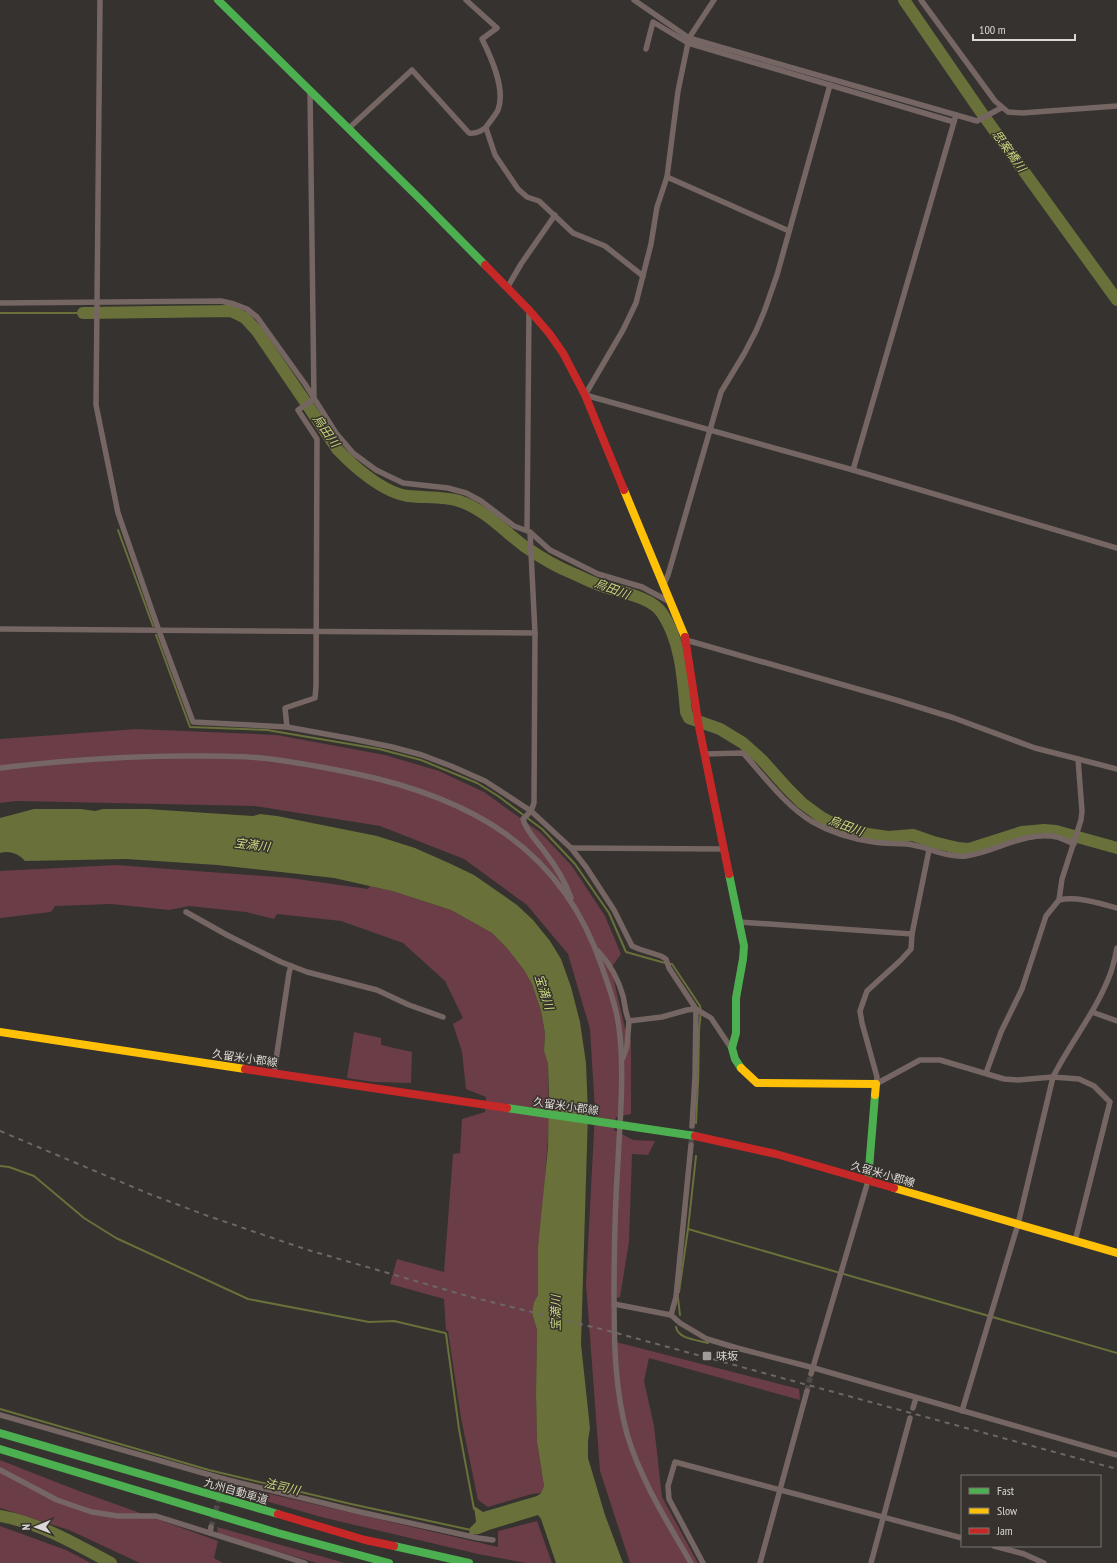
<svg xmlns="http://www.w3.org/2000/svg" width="1117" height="1563" font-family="'PT Sans Narrow','Noto Sans JP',sans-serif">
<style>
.green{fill:#6a3d47}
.water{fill:#697039}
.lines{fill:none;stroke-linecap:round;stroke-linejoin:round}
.stream{stroke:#697039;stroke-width:2}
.river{stroke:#697039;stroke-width:12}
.street-tunnel{stroke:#4e4b48;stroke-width:5.5;stroke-dasharray:5.5 3;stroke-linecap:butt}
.street{stroke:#756663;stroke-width:5.5}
.fast{stroke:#4caf50;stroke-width:8}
.slow{stroke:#ffc107;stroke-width:8}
.jam{stroke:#c62828;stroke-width:8}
.rail{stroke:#6f6765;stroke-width:2;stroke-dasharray:5 5;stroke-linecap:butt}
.poi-dot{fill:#a09d9a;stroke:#37322d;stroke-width:1.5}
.labels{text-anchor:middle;stroke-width:3;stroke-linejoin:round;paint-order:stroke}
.street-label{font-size:11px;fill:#dad7d4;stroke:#37322d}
.poi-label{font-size:11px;fill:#dad7d4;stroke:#37322d;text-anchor:start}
.water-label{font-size:12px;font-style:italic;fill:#cbd87f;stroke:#37322d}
</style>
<rect width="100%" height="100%" fill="#35322f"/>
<g class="green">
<path d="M 137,729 L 277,735 L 385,755 L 439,771 L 484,792 L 541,833 L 572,866 L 605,916 L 621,954 L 611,968 L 625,1028 L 631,1040 L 631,1114 L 616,1117 L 614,1130 L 633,1140 L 655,1141 L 648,1155 L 632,1154 L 629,1242 L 620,1297 L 611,1299 L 612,1341 L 799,1389 L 800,1400 L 649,1358 L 644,1381 L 654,1426 L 662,1497 L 698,1563 L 630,1563 L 600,1471 L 586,1284 L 595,1112 L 590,1029 L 568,954 L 527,905 L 464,859 L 380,826 L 255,806 L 16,801 L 0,803 L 0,739 Z"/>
<path d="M 116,865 L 290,878 L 368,889 L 370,886 L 392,891 L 451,910 L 492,933 L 506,947 L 524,970 L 532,984 L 541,1011 L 545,1033 L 544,1051 L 548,1064 L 549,1126 L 542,1215 L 538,1247 L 538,1295 L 534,1302 L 532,1313 L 537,1330 L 536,1394 L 537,1442 L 544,1486 L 541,1493 L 532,1494 L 488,1507 L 478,1500 L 461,1418 L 448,1331 L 446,1330 L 444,1299 L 390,1284 L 397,1259 L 444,1272 L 453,1154 L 460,1153 L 462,1119 L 485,1112 L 486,1097 L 466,1089 L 462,1052 L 453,1024 L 463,1018 L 445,981 L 403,943 L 341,921 L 277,914 L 274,919 L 246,912 L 189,906 L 169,910 L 111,904 L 55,906 L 51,912 L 0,918 L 0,871 Z"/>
<path d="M 354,1032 L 381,1038 L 381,1045 L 412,1052 L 411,1083 L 374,1082 L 347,1078 Z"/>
<path d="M 0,1460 L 79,1491 L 218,1541 L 214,1558 L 223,1563 L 140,1563 L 69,1530 L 0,1508 Z"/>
<path d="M 232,1485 L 498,1547 L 498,1531 L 537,1521 L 552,1563 L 526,1563 L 478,1554 L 325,1518 L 230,1491 Z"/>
<path d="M 0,1526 L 66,1550 L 91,1563 L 0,1563 Z"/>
<path d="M 217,1527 L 345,1563 L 317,1563 L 218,1534 Z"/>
</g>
<path class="water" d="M 34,809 L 81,809 L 95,811 L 103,809 L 147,809 L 253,816 L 260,814 L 277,816 L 377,836 L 415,848 L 451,864 L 474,875 L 517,905 L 533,920 L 550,941 L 561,959 L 571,987 L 580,1022 L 586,1063 L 588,1114 L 581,1344 L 590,1428 L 588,1441 L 588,1458 L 605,1515 L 623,1563 L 556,1563 L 541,1519 L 538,1515 L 489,1530 L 479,1534 L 469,1534 L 470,1528 L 476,1522 L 474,1506 L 483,1512 L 537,1496 L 541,1493 L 544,1486 L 537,1442 L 536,1394 L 537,1330 L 532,1313 L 534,1302 L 538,1295 L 538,1247 L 548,1147 L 549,1097 L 548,1064 L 544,1051 L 545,1033 L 541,1011 L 532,984 L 524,970 L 506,947 L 492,933 L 451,910 L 392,891 L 334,878 L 217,865 L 126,859 L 25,861 C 19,854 10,850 0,853 L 0,818 Z"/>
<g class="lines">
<g class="stream">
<path d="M 0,313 L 83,313"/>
<path d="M 118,530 L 153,626"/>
<path d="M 156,635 L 190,727 L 267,730 L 379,749 L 421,760 L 477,783 L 498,796 L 542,829 L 575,864 L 609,913 L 626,952 L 665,963"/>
<path d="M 670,964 L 672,964 L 700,1006 C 702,1015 699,1023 699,1031 C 699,1062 698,1092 696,1123"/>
<path d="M 696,1156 L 688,1229 L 1117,1353"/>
<path d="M 0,1166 L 9,1167 L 34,1176 L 84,1218 L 116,1238 L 248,1299 L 369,1322 L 394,1321 L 445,1333 L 446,1334 L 459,1429 L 474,1509"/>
<path d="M 679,1292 L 688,1229"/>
<path d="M 678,1298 L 680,1315"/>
<path d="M 676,1327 C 678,1339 697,1340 708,1343"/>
<path d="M 0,1409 L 209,1470 L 351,1504 L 471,1530"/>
</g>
<g class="river">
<path d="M 904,0 L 981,112 L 1117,300"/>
<path d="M 83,313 L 231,311 L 245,318 L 257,331 L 338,450 C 354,467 384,493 408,496 C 425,498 443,496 459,501 C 484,509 504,531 524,546 C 537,555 559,568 574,574 C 583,578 593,583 602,586 C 620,592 651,597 662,613 C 681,641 683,679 686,712 L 689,718 L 720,729 L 743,743 L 762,760 L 787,788 L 802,803 L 821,817 L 830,822 L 868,834 L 888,837 L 913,835 L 933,842 L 958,848 L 969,849 L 1022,832 L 1044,830 L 1056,831 L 1117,848"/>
<path d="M 0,1516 C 40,1523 76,1544 111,1563"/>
</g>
<g class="street-tunnel">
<path d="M 691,1145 L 692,1126"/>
<path d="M 807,1391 L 811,1374"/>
<path d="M 211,1527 L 223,1486"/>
</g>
<g class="street">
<path d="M 100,0 L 96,405 L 118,513 L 159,631 L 193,722 L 287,727 L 353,739 L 392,747 L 422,755 L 451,766 L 485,781 L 531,811 L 571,848 L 586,867 L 614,910 L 632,946 L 639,949 L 661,956 L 666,959 L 669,968 L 696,1009 L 695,1077 L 692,1126"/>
<path d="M 634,0 L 689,38 L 977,121 L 1001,108"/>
<path d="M 714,0 L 689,38 L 678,91 L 667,177 L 657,207 L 651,244 L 636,303 L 623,330 L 585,395 L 853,470 L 1117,548"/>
<path d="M 921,0 L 995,101 L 1008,112 L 1022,113 L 1117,106"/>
<path d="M 646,49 L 653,22 L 688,43 L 954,122"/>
<path d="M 310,90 L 314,398"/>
<path d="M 486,128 L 495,155 L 518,189 L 527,197 L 539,201 L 573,233 L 605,246 L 643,276"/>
<path d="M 348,129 L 412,70 L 469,133 C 477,134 485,130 489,123 C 492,119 496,114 498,110 C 506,89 491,57 482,39 L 497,28 L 466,0"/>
<path d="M 667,177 L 789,231"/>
<path d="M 507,288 L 521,264 L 555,215"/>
<path d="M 0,303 L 221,301 L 234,304 L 247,309 L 257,317 L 305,384 L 336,433 L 353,453 L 376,470 L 403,483 L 448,488 L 466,493 L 481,501 L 514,526 L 530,532 L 550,550 L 598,574 L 642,587 L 670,602"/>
<path d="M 853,470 L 956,115"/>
<path d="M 527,530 L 529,310"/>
<path d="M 530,532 L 535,633 L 534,803 L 531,811 L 523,819 C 526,831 537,841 544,851 C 555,865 565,881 571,898"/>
<path d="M 663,586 L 668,575 L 721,392 L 744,354 L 756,331 L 764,312 L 777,275 L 830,85"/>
<path d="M 0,629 L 535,633"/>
<path d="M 686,640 L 896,700 L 954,718 L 1035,748 L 1117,769"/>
<path d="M 287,727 L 285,708 L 315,698 L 316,686 L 317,439 L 298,410 L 314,399"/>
<path d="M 704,754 L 743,753 C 764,776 784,804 811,821 C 830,832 853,839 874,842 C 885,844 896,843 907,844 C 927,846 946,858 966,856 C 996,852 1026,830 1057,837 C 1063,839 1069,842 1074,844"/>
<path d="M 0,768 C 67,760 135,755 203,756 C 222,756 242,756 261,758 C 292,761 322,767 352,773 C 469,797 562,847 602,967 C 610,990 618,1012 620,1036 C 624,1078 620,1119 618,1161 C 615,1206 614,1252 614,1298 C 614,1343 615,1390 627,1434 C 641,1481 667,1521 691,1563"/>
<path d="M 571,848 L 723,849"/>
<path d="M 1059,900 C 1078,896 1098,903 1117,908"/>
<path d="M 186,912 L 227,935 L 281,962 L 307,972 L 377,990 L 409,1005 L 443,1017"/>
<path d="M 739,922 L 912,934"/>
<path d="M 598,951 C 610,964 618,978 623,996 C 625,1004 625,1013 629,1021"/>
<path d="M 1092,1012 L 1117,1021"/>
<path d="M 623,1058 L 627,1046 L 629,1021 L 662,1017 L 687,1010 L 696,1009 L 711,1018 L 731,1048"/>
<path d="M 274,1073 L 289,973 L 291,966"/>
<path d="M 986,1073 L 1001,1032 L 1022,989 L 1046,916 L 1059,900 L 1062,879 L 1081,820 L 1082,811 L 1078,759"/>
<path d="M 876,1084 L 920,1060 L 940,1060 L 1004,1079 L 1018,1080 L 1053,1077 L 1079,1079 L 1094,1086 L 1110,1102 L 1075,1241"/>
<path d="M 876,1084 L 877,1077 L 862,1023 L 860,1011 L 867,991 L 901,960 L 911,949 L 912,934 L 929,850"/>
<path d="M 691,1145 L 676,1297 L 671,1315 L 680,1323 L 707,1339 L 737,1348 L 814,1368 L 1117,1455"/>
<path d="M 614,1304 L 671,1315"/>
<path d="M 811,1374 L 868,1181"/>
<path d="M 913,1408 L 916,1398"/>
<path d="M 962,1411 L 1018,1224 L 1053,1077 C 1070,1043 1095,1013 1109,977 C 1113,968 1115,958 1117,948"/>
<path d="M 0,1415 L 224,1479 L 360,1512 L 478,1538 L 493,1540"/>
<path d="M 0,1470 L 57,1500 L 77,1507 L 92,1512 L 118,1516 L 156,1516 L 305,1563"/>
<path d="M 223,1486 L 224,1479"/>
<path d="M 210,1533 L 211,1527"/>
<path d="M 994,1546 L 1024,1554 L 1044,1563"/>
<path d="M 703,1563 L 669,1499 L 668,1486 L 675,1462 L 962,1538"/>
<path d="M 760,1563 L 807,1391"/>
<path d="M 871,1563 L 910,1418"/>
</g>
<g class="fast">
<path d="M 218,0 L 423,202 L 485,265"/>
<path d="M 729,874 L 744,946 L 743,959 L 736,998 L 736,1033 L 732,1048 L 735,1059 L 741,1068"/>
<path d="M 507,1108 L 695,1136"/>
<path d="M 868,1181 L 875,1095"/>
<path d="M 0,1433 L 278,1514"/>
<path d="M 0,1449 L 278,1533 L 389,1563"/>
<path d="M 394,1546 L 469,1563"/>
</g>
<g class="slow">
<path d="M 624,490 L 685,637"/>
<path d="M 0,1032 L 245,1069"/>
<path d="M 741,1068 L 757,1083 L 876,1084 L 875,1095"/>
<path d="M 894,1188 L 1117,1253"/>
</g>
<g class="jam">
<path d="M 485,265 L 529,310 L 549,333 L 563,353 L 585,395 L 624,490"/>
<path d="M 685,637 L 699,727 L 729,874"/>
<path d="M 245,1069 L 507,1108"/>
<path d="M 695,1136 L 776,1154 L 894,1188"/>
<path d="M 278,1514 L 365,1540 L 394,1546"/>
</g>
<path class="rail" d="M 0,1131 L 152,1195 L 208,1216 L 308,1250 L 471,1297 L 609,1331 L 1117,1469"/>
</g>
<rect class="poi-dot" x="702" y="1351" width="10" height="10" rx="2"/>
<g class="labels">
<g class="street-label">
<text transform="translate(245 1058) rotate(8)" y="4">久留米小郡線</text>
<text transform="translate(566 1106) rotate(8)" y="4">久留米小郡線</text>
<text transform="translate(883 1174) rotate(16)" y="4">久留米小郡線</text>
<text transform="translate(236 1491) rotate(16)" y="4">九州自動車道</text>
</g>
<g class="poi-label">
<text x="716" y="1360">味坂</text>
</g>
<g class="water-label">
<text transform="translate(1009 151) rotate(54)" y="4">思案橋川</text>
<text transform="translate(326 431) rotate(55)" y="4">烏田川</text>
<text transform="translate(612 589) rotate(21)" y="4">烏田川</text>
<text transform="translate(846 826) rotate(20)" y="4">烏田川</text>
<text transform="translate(252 845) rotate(7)" y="4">宝満川</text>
<text transform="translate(544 992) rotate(72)" y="4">宝満川</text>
<text transform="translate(556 1313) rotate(-90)" y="4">宝満川</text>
<text transform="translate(282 1487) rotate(13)" y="4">法司川</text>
</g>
</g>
<rect x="961" y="1475" width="140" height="72" fill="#37322d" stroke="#787470"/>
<rect x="969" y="1488" width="20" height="6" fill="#4caf50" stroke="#787470"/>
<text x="997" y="1495" font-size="12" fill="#dad7d4">Fast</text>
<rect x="969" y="1508" width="20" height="6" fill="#ffc107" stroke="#787470"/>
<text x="997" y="1515" font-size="12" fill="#dad7d4">Slow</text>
<rect x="969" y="1528" width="20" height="6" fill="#c62828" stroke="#787470"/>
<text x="997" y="1535" font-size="12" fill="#dad7d4">Jam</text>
<g transform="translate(36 1527) rotate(269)" stroke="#37322d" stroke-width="3" paint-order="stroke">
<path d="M0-3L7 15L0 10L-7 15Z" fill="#dad7d4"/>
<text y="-6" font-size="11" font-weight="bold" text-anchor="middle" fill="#dad7d4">N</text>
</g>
<path d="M973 34v6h102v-6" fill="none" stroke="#dad7d4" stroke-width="2"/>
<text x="979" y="34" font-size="12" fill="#dad7d4" stroke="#37322d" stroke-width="3" paint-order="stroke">100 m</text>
</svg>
